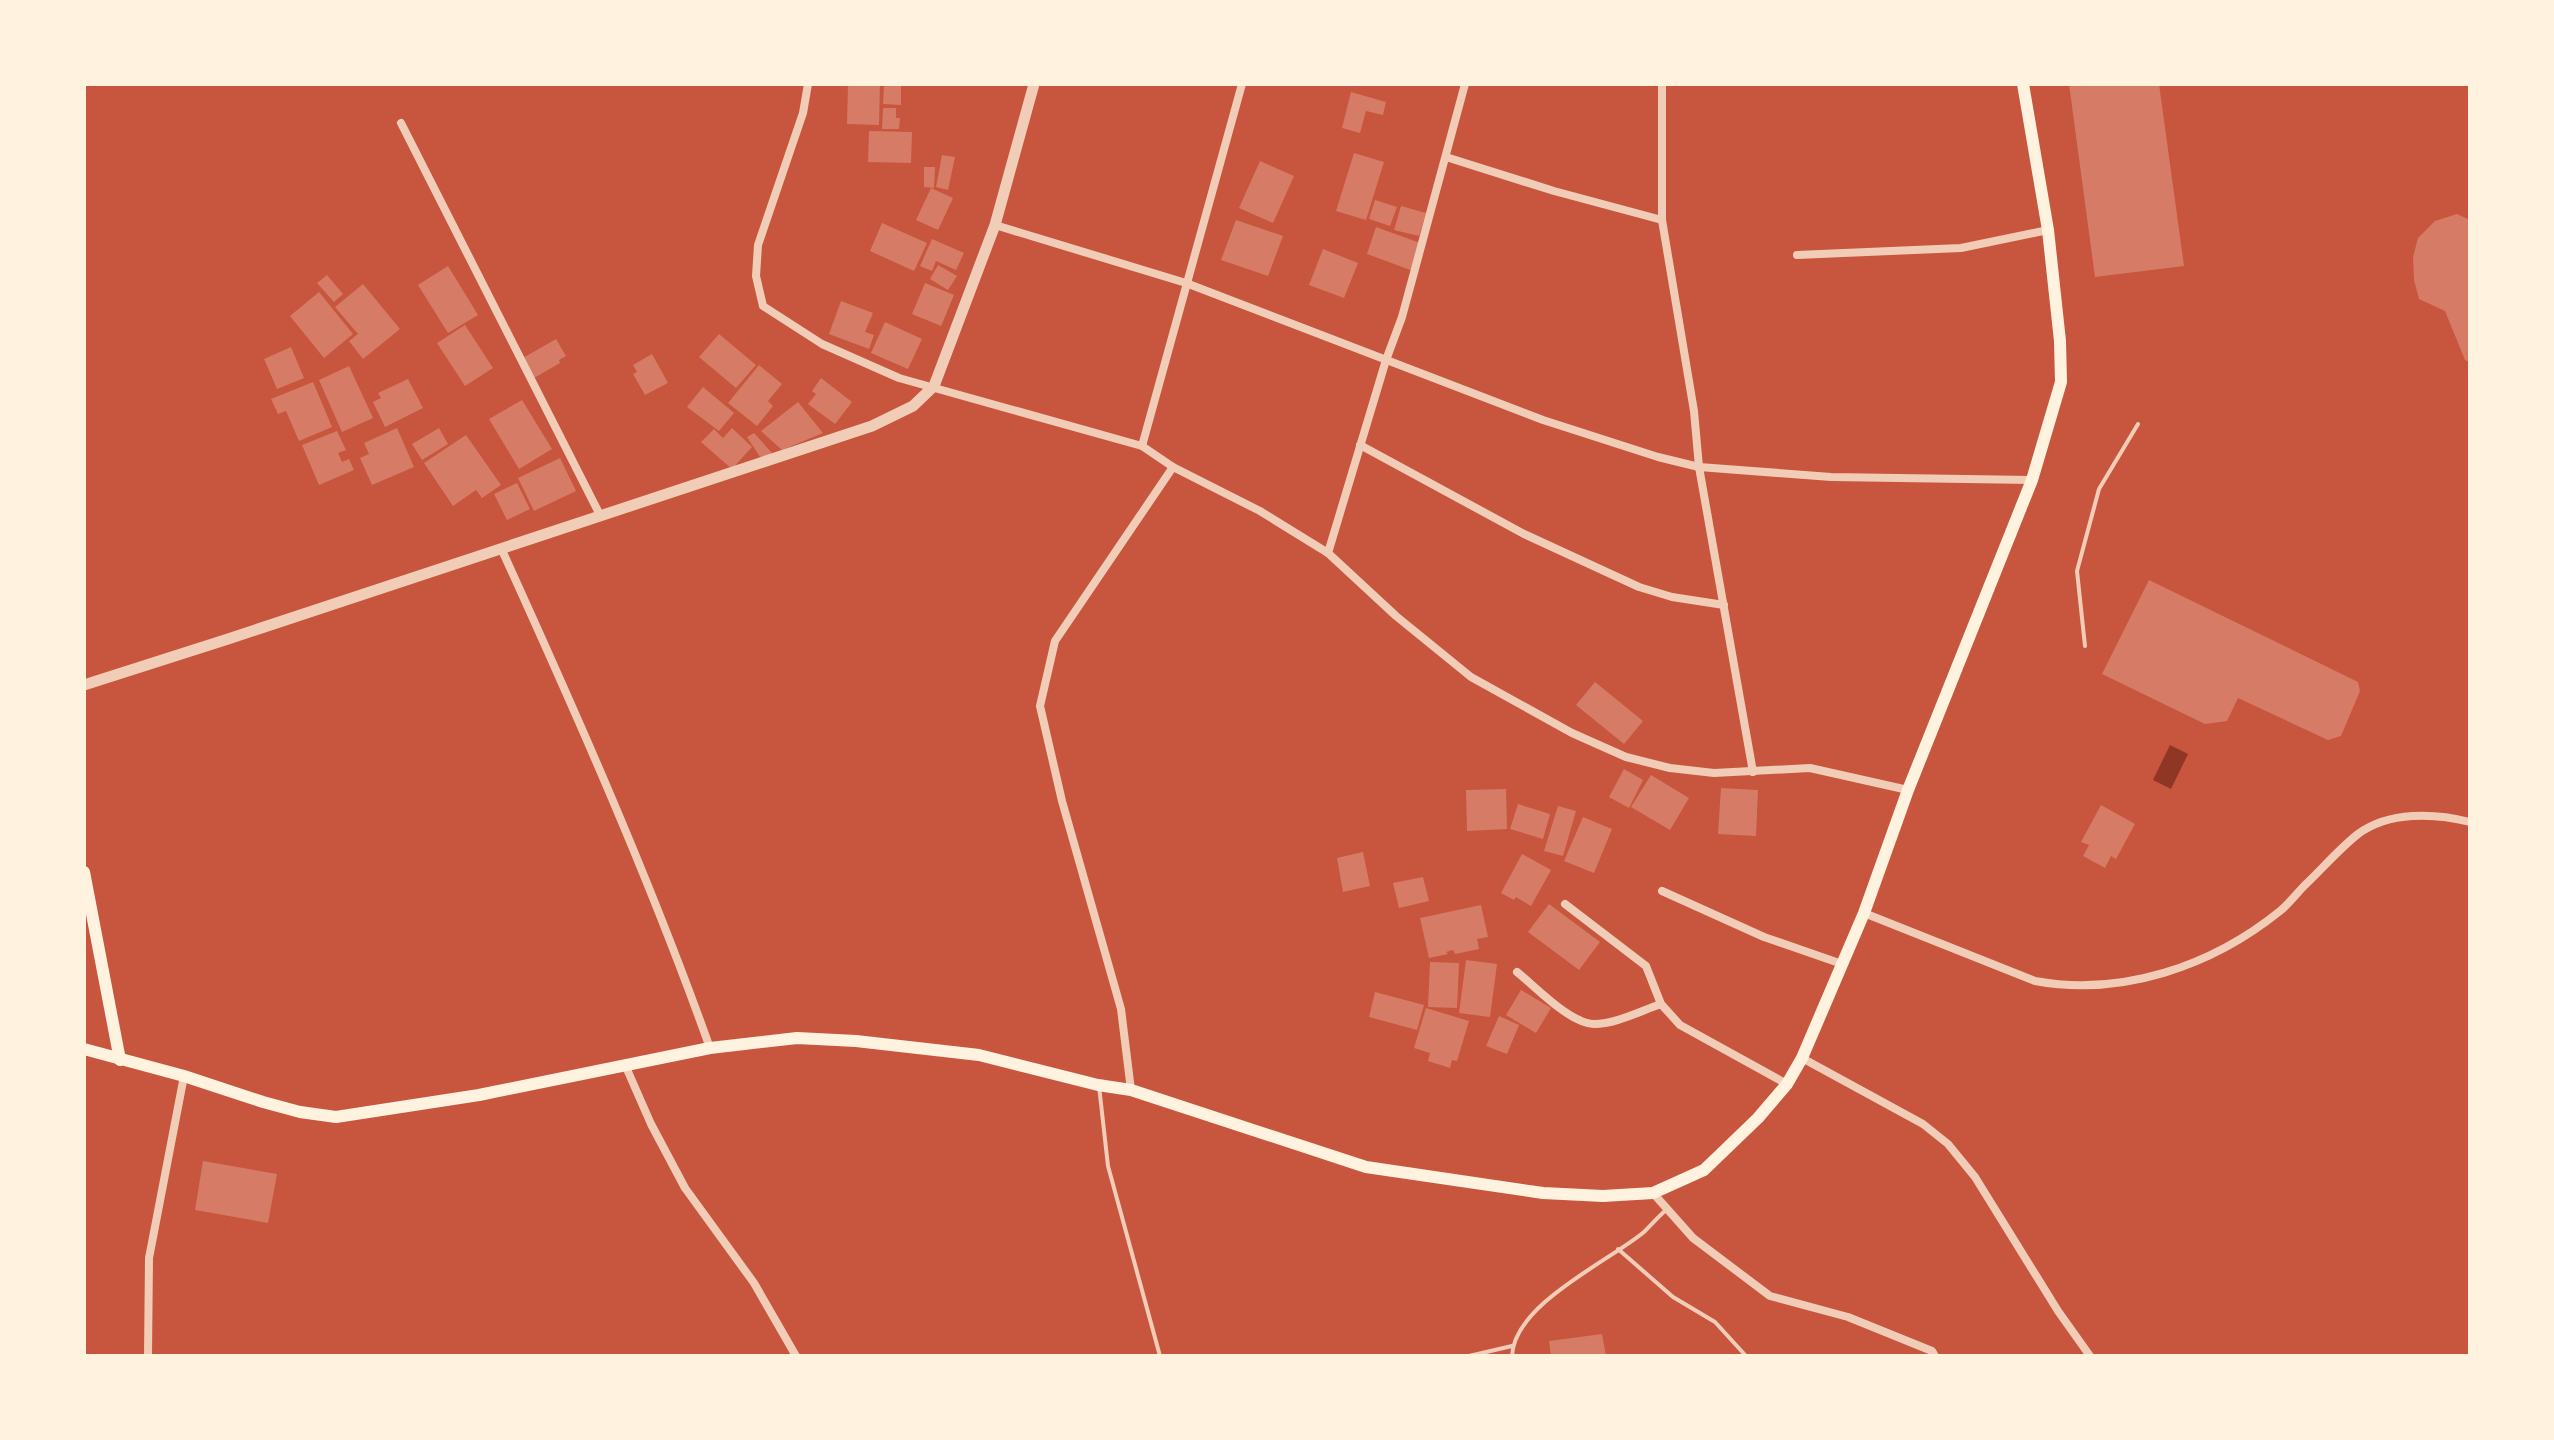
<svg xmlns="http://www.w3.org/2000/svg" width="2554" height="1440" font-family="Barlow,sans-serif">
<style>
.water{fill:#8f3625}
.building{fill:#d67c66}
.lines{fill:none;stroke-linecap:round;stroke-linejoin:round}
.service{stroke:#f1ccb7;stroke-width:4}
.minor{stroke:#f1ccb7;stroke-width:8}
.tertiary{stroke:#f1ccb7;stroke-width:11}
.secondary{stroke:#fff3e0;stroke-width:12}
</style>
<rect width="100%" height="100%" fill="#c8553d"/>
<path class="water" d="M 2170,745 L 2188,754 L 2171,789 L 2153,780 Z"/>
<g class="building">
<path d="M 848,84 L 880,84 L 879,125 L 847,124 Z"/>
<path d="M 884,84 L 901,84 L 901,105 L 883,104 Z"/>
<path d="M 2069,84 L 2159,84 L 2184,266 L 2095,277 Z"/>
<path d="M 1351,92 L 1386,102 L 1383,115 L 1366,111 L 1360,133 L 1342,128 Z"/>
<path d="M 883,108 L 896,108 L 896,118 L 900,118 L 899,129 L 882,129 Z"/>
<path d="M 869,131 L 912,132 L 911,163 L 868,162 Z"/>
<path d="M 1354,153 L 1384,162 L 1366,220 L 1336,211 Z"/>
<path d="M 942,155 L 955,157 L 948,190 L 936,187 Z"/>
<path d="M 1260,161 L 1294,176 L 1273,223 L 1239,208 Z"/>
<path d="M 924,167 L 935,167 L 934,188 L 924,187 Z"/>
<path d="M 931,188 L 953,198 L 938,230 L 916,220 Z"/>
<path d="M 1375,200 L 1397,207 L 1390,226 L 1369,219 Z"/>
<path d="M 1401,206 L 1426,213 L 1419,236 L 1394,230 Z"/>
<path d="M 2457,214 L 2470,220 L 2470,362 L 2465,360 L 2445,311 L 2419,299 L 2414,280 L 2413,257 L 2418,238 L 2435,221 Z"/>
<path d="M 1236,220 L 1283,236 L 1268,276 L 1221,260 Z"/>
<path d="M 882,223 L 927,243 L 914,271 L 870,251 Z"/>
<path d="M 1376,227 L 1423,244 L 1413,271 L 1367,254 Z"/>
<path d="M 932,239 L 964,253 L 956,270 L 936,261 L 932,271 L 920,266 Z"/>
<path d="M 1323,249 L 1358,263 L 1344,298 L 1309,285 Z"/>
<path d="M 938,265 L 957,276 L 948,290 L 930,279 Z"/>
<path d="M 448,266 L 478,315 L 448,333 L 418,285 Z"/>
<path d="M 327,275 L 343,294 L 334,302 L 317,283 Z"/>
<path d="M 925,283 L 954,295 L 941,326 L 912,314 Z"/>
<path d="M 363,284 L 400,329 L 363,359 L 349,341 L 358,334 L 335,307 Z"/>
<path d="M 319,292 L 353,334 L 324,358 L 290,316 Z"/>
<path d="M 841,301 L 873,313 L 865,332 L 874,335 L 869,349 L 829,334 Z"/>
<path d="M 885,322 L 922,339 L 908,369 L 871,353 Z"/>
<path d="M 465,325 L 493,368 L 465,386 L 437,343 Z"/>
<path d="M 719,334 L 756,365 L 736,388 L 699,357 Z"/>
<path d="M 556,339 L 566,356 L 559,360 L 560,363 L 534,378 L 523,358 Z"/>
<path d="M 291,347 L 304,378 L 277,389 L 264,359 Z"/>
<path d="M 652,354 L 668,383 L 645,395 L 633,374 L 637,372 L 633,365 Z"/>
<path d="M 759,365 L 782,384 L 768,401 L 773,406 L 757,426 L 728,403 Z"/>
<path d="M 349,366 L 373,418 L 342,432 L 319,380 Z"/>
<path d="M 821,378 L 852,402 L 835,424 L 808,404 L 816,394 L 812,391 Z"/>
<path d="M 408,379 L 423,408 L 385,427 L 373,402 L 381,398 L 378,393 Z"/>
<path d="M 313,382 L 332,427 L 299,441 L 286,411 L 278,414 L 271,399 Z"/>
<path d="M 703,387 L 734,413 L 719,431 L 687,407 Z"/>
<path d="M 522,400 L 552,449 L 519,469 L 489,419 Z"/>
<path d="M 798,402 L 823,433 L 782,450 L 761,431 Z"/>
<path d="M 397,428 L 414,467 L 372,485 L 360,458 L 369,454 L 364,443 Z"/>
<path d="M 439,428 L 448,444 L 422,460 L 412,444 Z"/>
<path d="M 732,428 L 752,447 L 732,469 L 701,442 L 714,429 L 723,438 Z"/>
<path d="M 337,431 L 346,450 L 338,453 L 342,462 L 349,459 L 354,470 L 319,485 L 302,445 Z"/>
<path d="M 754,433 L 772,453 L 762,460 L 747,437 Z"/>
<path d="M 466,435 L 501,485 L 482,498 L 476,490 L 453,506 L 424,463 Z"/>
<path d="M 560,458 L 576,491 L 534,511 L 518,478 Z"/>
<path d="M 517,483 L 530,509 L 507,520 L 494,494 Z"/>
<path d="M 2149,580 L 2358,682 L 2360,691 L 2341,736 L 2328,740 L 2238,698 L 2227,721 L 2205,724 L 2102,674 Z"/>
<path d="M 1595,682 L 1643,721 L 1624,744 L 1576,705 Z"/>
<path d="M 1624,769 L 1643,780 L 1629,808 L 1609,797 Z"/>
<path d="M 1651,775 L 1689,798 L 1670,830 L 1631,807 Z"/>
<path d="M 1721,788 L 1758,790 L 1756,836 L 1718,834 Z"/>
<path d="M 1506,789 L 1507,829 L 1467,831 L 1466,790 Z"/>
<path d="M 1518,804 L 1550,814 L 1543,839 L 1510,829 Z"/>
<path d="M 2101,805 L 2135,824 L 2116,859 L 2111,856 L 2105,868 L 2083,856 L 2089,845 L 2081,842 Z"/>
<path d="M 1558,806 L 1576,811 L 1563,856 L 1544,851 Z"/>
<path d="M 1583,817 L 1612,829 L 1594,873 L 1564,861 Z"/>
<path d="M 1363,852 L 1370,886 L 1343,892 L 1337,858 Z"/>
<path d="M 1522,854 L 1551,870 L 1531,906 L 1516,897 L 1514,900 L 1501,893 Z"/>
<path d="M 1423,877 L 1429,901 L 1399,908 L 1393,883 Z"/>
<path d="M 1549,904 L 1600,942 L 1579,970 L 1528,932 Z"/>
<path d="M 1481,905 L 1488,937 L 1477,939 L 1479,949 L 1455,954 L 1453,950 L 1446,952 L 1448,954 L 1429,958 L 1420,918 Z"/>
<path d="M 1466,960 L 1497,964 L 1490,1017 L 1459,1013 Z"/>
<path d="M 1430,962 L 1459,963 L 1457,1008 L 1428,1007 Z"/>
<path d="M 1521,990 L 1551,1008 L 1536,1033 L 1506,1015 Z"/>
<path d="M 1375,992 L 1424,1005 L 1417,1030 L 1369,1017 Z"/>
<path d="M 1426,1008 L 1469,1021 L 1457,1061 L 1452,1060 L 1450,1068 L 1428,1061 L 1430,1053 L 1414,1048 Z"/>
<path d="M 1499,1016 L 1519,1025 L 1507,1054 L 1486,1046 Z"/>
<path d="M 203,1161 L 277,1174 L 268,1223 L 195,1210 Z"/>
<path d="M 1602,1334 L 1606,1356 L 1551,1356 L 1549,1341 Z"/>
</g>
<g class="lines">
<g class="service">
<path d="M 2085,646 L 2077,571 L 2099,489 L 2138,424"/>
<path d="M 1099,1086 L 1108,1166 L 1160,1356"/>
<path d="M 1618,1249 L 1673,1297 L 1715,1322 L 1746,1356"/>
<path d="M 1469,1356 L 1512,1346"/>
<path d="M 1512,1356 C 1514,1304 1608,1262 1644,1232 C 1651,1225 1658,1217 1666,1210"/>
</g>
<g class="minor">
<path d="M 808,84 L 803,113 L 758,245 L 756,276 L 763,306 L 822,344 L 899,378 L 1142,446 L 1173,467 L 1260,511 L 1328,553 L 1396,616 L 1471,677 L 1572,733 L 1626,757 L 1670,768 L 1714,773 L 1810,768 L 1908,790"/>
<path d="M 1662,84 L 1662,220 L 1694,411 L 1699,467 L 1753,772"/>
<path d="M 401,123 L 600,515"/>
<path d="M 1446,157 L 1554,191 L 1662,220"/>
<path d="M 995,225 L 1186,283 L 1543,420 L 1658,457 L 1699,467 L 1831,477 L 2032,480"/>
<path d="M 1797,255 L 1961,248 L 2048,230"/>
<path d="M 1360,445 L 1524,534 L 1639,587 L 1672,597 L 1724,605"/>
<path d="M 1142,446 L 1242,84"/>
<path d="M 501,548 C 576,713 649,877 710,1048"/>
<path d="M 1328,553 L 1386,360 L 1402,317 L 1465,84"/>
<path d="M 1662,891 L 1764,937 L 1842,964"/>
<path d="M 1565,904 L 1646,966 L 1661,1004 L 1680,1025 L 1787,1084"/>
<path d="M 1864,913 L 2035,981 C 2122,997 2212,966 2280,911 C 2289,904 2297,893 2305,885 C 2322,869 2339,849 2358,834 C 2389,811 2435,813 2470,822"/>
<path d="M 1517,972 C 1536,987 1569,1023 1594,1024 C 1616,1024 1640,1011 1661,1004"/>
<path d="M 1802,1058 L 1923,1124 L 1948,1144 L 1975,1177 L 2058,1311 L 2090,1356"/>
<path d="M 626,1067 L 651,1124 L 685,1188 L 754,1283 L 796,1356"/>
<path d="M 1131,1090 L 1121,1009 L 1062,801 L 1040,706 L 1055,641 L 1173,467"/>
<path d="M 1653,1193 L 1693,1238 L 1770,1296 L 1848,1317 L 1932,1351 L 1935,1356"/>
<path d="M 148,1356 L 149,1258 L 184,1076"/>
</g>
<path class="tertiary" d="M 84,685 L 228,639 L 872,426 L 913,406 L 934,386 L 995,225 L 1034,84"/>
<g class="secondary">
<path d="M 84,872 L 120,1060"/>
<path d="M 84,1049 L 184,1076 L 263,1102 L 300,1112 L 336,1117 L 479,1095 L 710,1048 L 797,1038 L 856,1041 L 979,1055 L 1098,1085 L 1131,1090 L 1366,1167 L 1543,1193 L 1603,1196 L 1653,1193 L 1704,1170 L 1758,1118 L 1787,1084 L 1802,1058 L 1864,913 L 1908,790 L 2032,480 L 2061,382 L 2060,341 L 2048,230 L 2023,84"/>
</g>
</g>
<rect width="2554" height="1440" fill="none" stroke="#fff3e0" stroke-width="172"/>
</svg>
